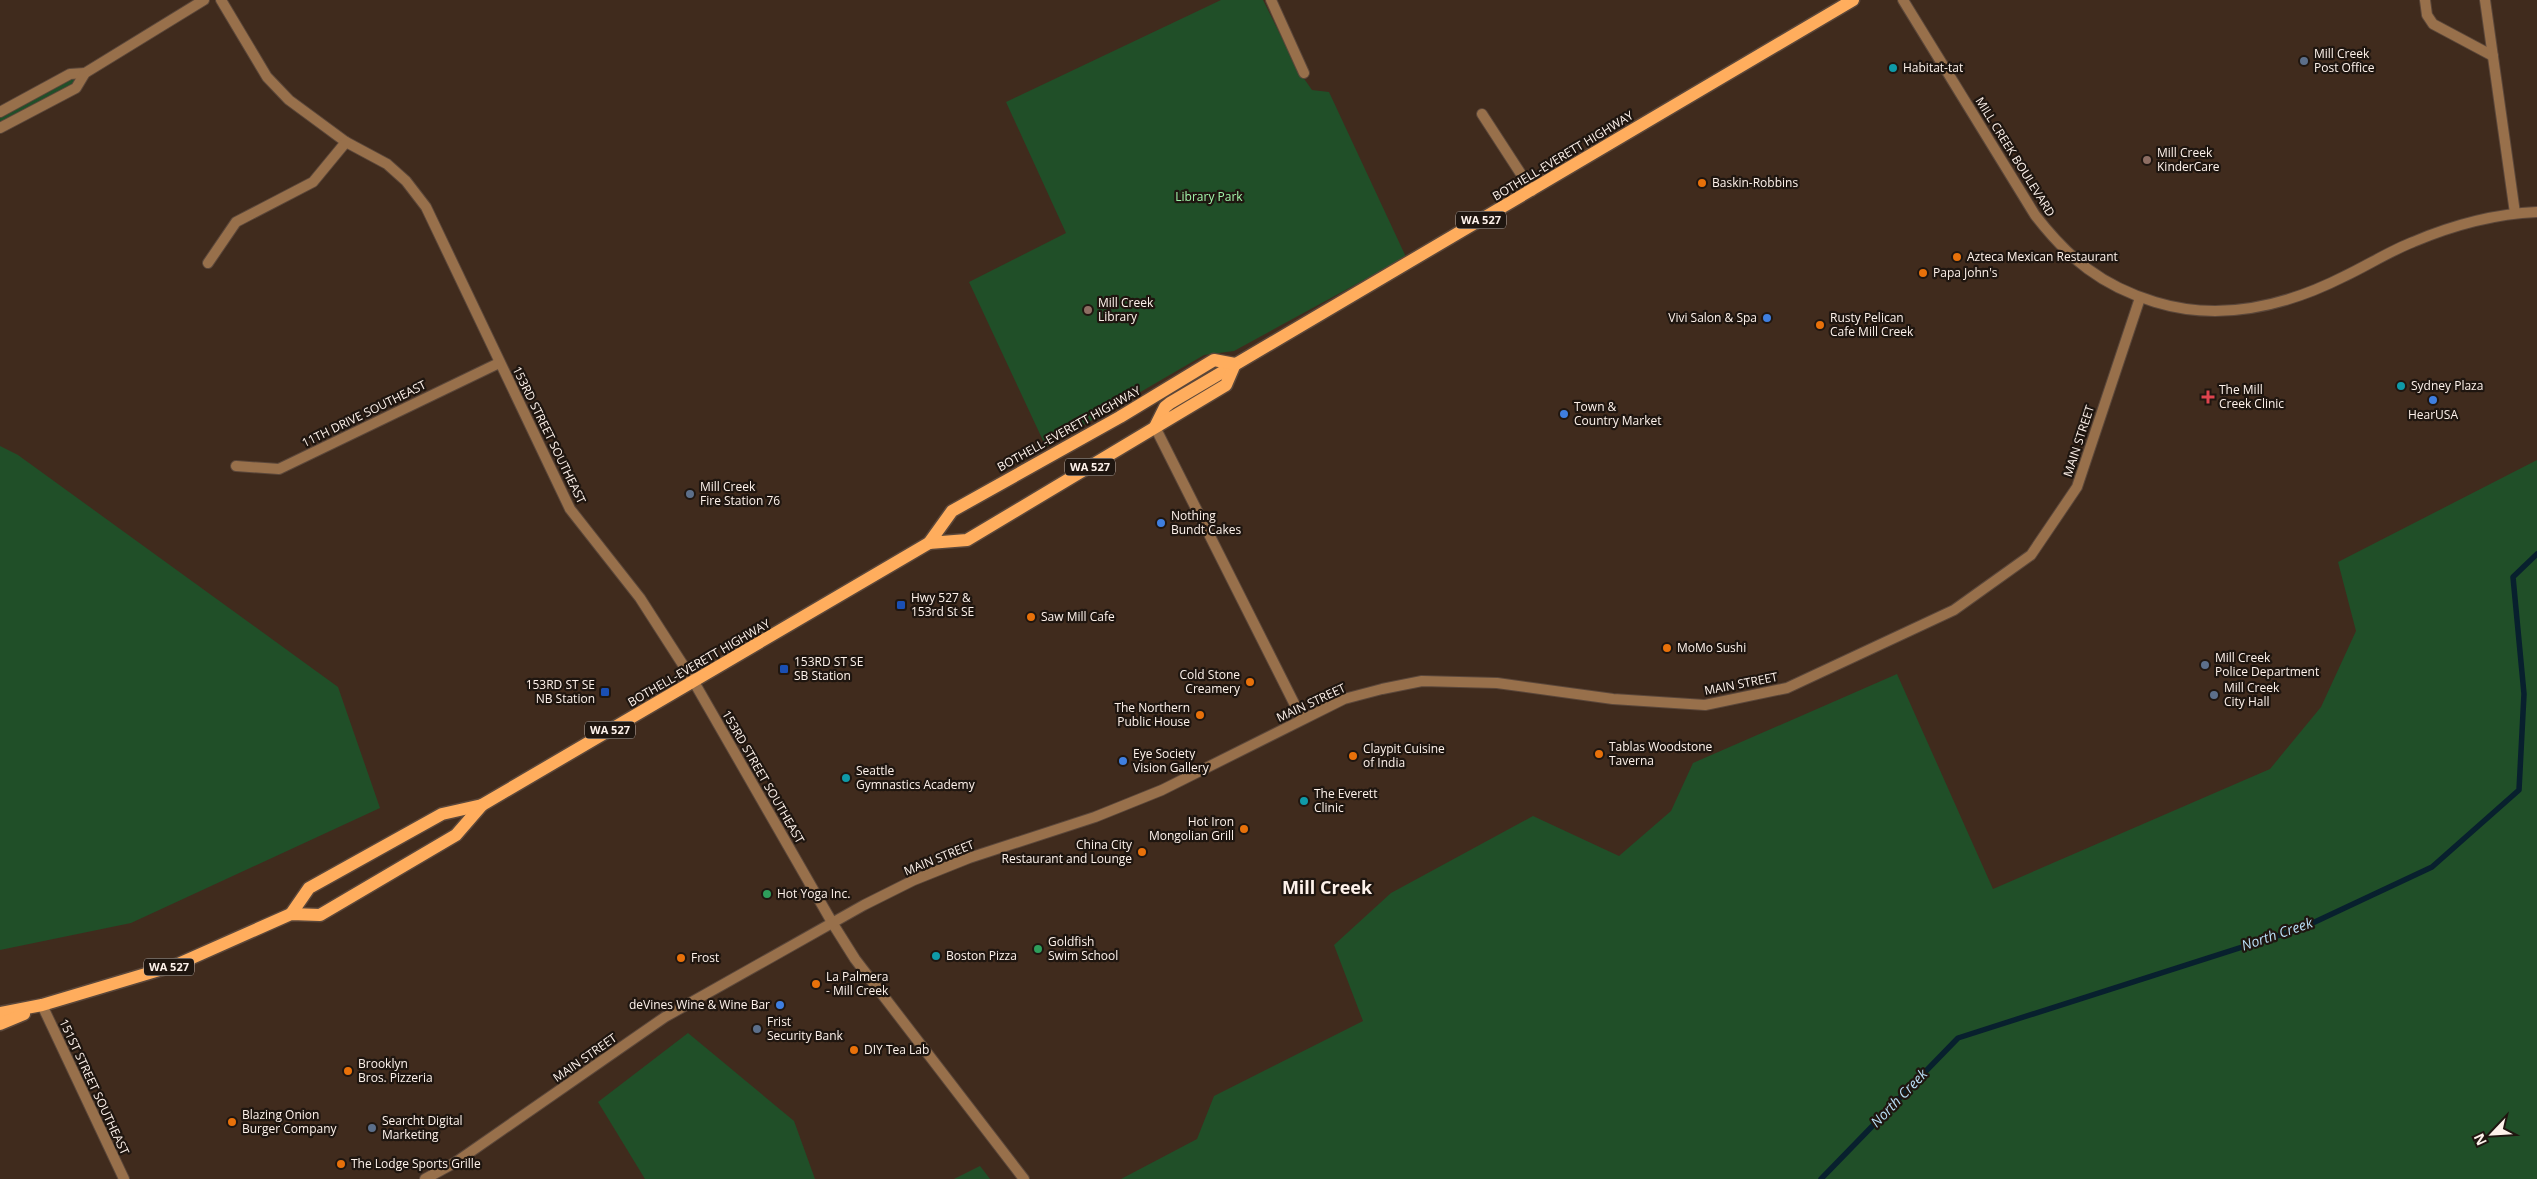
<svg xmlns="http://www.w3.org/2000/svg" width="2537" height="1179" font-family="'Open Sans',sans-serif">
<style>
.green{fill:#204f28}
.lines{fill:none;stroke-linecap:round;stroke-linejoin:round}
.stream{stroke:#08202e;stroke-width:5.5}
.minor-casing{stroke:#5b473a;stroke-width:12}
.tertiary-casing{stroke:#5b473a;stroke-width:12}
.primary-casing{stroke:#5b473a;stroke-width:15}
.minor{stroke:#98704b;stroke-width:10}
.tertiary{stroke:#98704b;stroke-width:10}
.primary{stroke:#ffad5d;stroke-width:12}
.service-dot{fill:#5c6f8a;stroke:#1f1610;stroke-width:2}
.culture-dot{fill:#0f9aa8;stroke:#1f1610;stroke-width:2}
.education-dot{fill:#8d6e63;stroke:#1f1610;stroke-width:2}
.food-dot{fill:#e8710a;stroke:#1f1610;stroke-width:2}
.shop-dot{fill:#3f7fe0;stroke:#1f1610;stroke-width:2}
.health-dot{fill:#e0444e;stroke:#1f1610;stroke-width:2}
.transit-dot{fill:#1a4fb4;stroke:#1f1610;stroke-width:2}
.leisure-dot{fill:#2e9e5b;stroke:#1f1610;stroke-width:2}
.labels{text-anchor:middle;stroke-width:4.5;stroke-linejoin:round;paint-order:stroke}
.shield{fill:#1f1610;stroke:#bbb0a9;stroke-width:1}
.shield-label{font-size:11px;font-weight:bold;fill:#fef2eb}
.poi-label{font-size:12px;fill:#fef2eb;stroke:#1f1610;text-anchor:start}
.street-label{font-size:12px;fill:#fef2eb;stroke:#1f1610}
.park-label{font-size:12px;fill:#a2f5ab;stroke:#1f1610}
.water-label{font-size:14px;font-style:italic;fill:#badff8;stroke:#1f1610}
.district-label{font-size:18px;font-weight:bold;fill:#fef2eb;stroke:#1f1610}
</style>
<rect width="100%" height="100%" fill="#402b1d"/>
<g class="green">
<path d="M 1221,0 L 1263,0 L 1298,70 L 1312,90 L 1329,92 L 1406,257 L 1234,351 L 1204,355 L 1046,447 L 969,282 L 1066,233 L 1006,102 Z"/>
<path d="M 85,73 L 76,88 L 0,128 L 0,112 L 70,74 Z"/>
<path d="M 0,446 L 18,455 L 338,687 L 380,808 L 131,923 L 0,950 Z"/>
<path d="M 2537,460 L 2537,1179 L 1121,1179 L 1197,1139 L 1214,1096 L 1363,1021 L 1334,945 L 1391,893 L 1533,816 L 1619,856 L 1671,811 L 1693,763 L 1897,674 L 1993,889 L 2270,769 L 2321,707 L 2356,631 L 2338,562 Z"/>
<path d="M 688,1033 L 794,1121 L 815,1179 L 645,1179 L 598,1102 Z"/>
<path d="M 980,1166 L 990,1179 L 954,1179 Z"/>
</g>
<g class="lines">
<path class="stream" d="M 1821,1179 L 1958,1038 L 2302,928 L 2432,867 L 2519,790 L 2524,694 L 2513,577 L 2537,554"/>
<g class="minor-casing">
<g id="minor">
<path d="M 221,0 L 267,77 L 289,100 L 346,142 L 387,164 L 406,181 L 426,207 L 570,509 L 640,598 L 694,682 L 833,924 L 855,959 L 1024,1179"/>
<path d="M 1271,0 L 1304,73"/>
<path d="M 2425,0 L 2427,15 L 2433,24 L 2493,56"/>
<path d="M 2485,0 L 2515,213"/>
<path d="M 1482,114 L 1532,191"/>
<path d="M 208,263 L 236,222 L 313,182 L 346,142"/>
<path d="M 1155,427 L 1302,719"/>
<path d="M 236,466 L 279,469 L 499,363"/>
<path d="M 42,1005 L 124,1179"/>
<path d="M 425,1179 L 456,1162 L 665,1017 L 864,905 L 914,880 L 969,858 L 1095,817 L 1162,790 L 1344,699 L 1382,689 L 1422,681 L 1497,683 L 1613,699 L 1705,705 L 1787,688 L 1954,610 L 2031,555 L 2077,487 L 2140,298"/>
</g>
</g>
<g class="tertiary-casing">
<g id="tertiary">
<path d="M 1903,0 L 2035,215 C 2069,259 2102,286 2155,302 C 2220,322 2286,306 2345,276 C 2368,265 2390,251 2413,242 C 2453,225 2493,214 2537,212"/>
<path d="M 0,112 L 70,74 L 85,73"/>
<path d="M 0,128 L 76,88 L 85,73 L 204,0"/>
</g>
</g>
<g class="primary-casing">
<g id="primary">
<path d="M 1155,427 L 1165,407 L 1170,403 L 1853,0"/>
<path d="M 929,543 L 967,540 L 1226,385 L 1235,364"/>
<path d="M 291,914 L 309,888 L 442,814 L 482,805 L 929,543 L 952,511 L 1120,417 L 1214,360 L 1235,364"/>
<path d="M 0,1013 L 42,1005 L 176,965 L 291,914 L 320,915 L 456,835 L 482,805"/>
<path d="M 0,1024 L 24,1014"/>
</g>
</g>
<use href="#minor" class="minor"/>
<use href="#tertiary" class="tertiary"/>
<use href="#primary" class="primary"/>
</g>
<g class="service-dot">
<circle cx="2304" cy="61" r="5"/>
<circle cx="690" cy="494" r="5"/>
<circle cx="2205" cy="665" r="5"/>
<circle cx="2214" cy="695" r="5"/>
<circle cx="757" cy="1029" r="5"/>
<circle cx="372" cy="1128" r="5"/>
</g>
<g class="culture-dot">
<circle cx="1893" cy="68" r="5"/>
<circle cx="2401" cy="386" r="5"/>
<circle cx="846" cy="778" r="5"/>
<circle cx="1304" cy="801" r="5"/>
<circle cx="936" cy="956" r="5"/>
</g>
<g class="education-dot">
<circle cx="2147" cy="160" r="5"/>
<circle cx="1088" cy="310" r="5"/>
</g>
<g class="food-dot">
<circle cx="1702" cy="183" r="5"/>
<circle cx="1957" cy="257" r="5"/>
<circle cx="1923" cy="273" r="5"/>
<circle cx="1820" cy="325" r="5"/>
<circle cx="1031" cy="617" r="5"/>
<circle cx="1667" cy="648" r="5"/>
<circle cx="1250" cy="682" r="5"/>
<circle cx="1200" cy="715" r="5"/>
<circle cx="1599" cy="754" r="5"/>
<circle cx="1353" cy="756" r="5"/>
<circle cx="1244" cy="829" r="5"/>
<circle cx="1142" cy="852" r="5"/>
<circle cx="681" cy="958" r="5"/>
<circle cx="816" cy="984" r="5"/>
<circle cx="854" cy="1050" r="5"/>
<circle cx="348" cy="1071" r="5"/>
<circle cx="232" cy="1122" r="5"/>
<circle cx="341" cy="1164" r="5"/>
</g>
<g class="shop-dot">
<circle cx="1767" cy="318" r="5"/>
<circle cx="2433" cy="400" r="5"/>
<circle cx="1564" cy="414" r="5"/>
<circle cx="1161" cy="523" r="5"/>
<circle cx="1123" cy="761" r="5"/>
<circle cx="780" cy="1005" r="5"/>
</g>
<path class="health-dot" d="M2205.5 389.5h5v5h5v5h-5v5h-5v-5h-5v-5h5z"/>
<g class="transit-dot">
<rect x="896" y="600" width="10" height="10" rx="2.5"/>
<rect x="779" y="664" width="10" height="10" rx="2.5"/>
<rect x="600" y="687" width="10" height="10" rx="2.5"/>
</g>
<g class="leisure-dot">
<circle cx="767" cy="894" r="5"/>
<circle cx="1038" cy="949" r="5"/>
</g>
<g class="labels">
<g class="shield">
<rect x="1456" y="211.5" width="50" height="17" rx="4"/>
<rect x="1065" y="458.5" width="50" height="17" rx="4"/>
<rect x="585" y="721.5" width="50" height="17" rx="4"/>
<rect x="144" y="958.5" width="50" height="17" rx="4"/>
</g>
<g class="shield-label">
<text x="1481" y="224">WA 527</text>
<text x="1090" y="471">WA 527</text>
<text x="610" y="734">WA 527</text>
<text x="169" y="971">WA 527</text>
</g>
<g class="poi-label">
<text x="2314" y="58">Mill Creek<tspan x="2314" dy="14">Post Office</tspan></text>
<text x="1903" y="72">Habitat-tat</text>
<text x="2157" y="157">Mill Creek<tspan x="2157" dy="14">KinderCare</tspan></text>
<text x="1712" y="187">Baskin-Robbins</text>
<text x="1967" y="261">Azteca Mexican Restaurant</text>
<text x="1933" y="277">Papa John's</text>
<text x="1098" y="307">Mill Creek<tspan x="1098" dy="14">Library</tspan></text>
<text x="1757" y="322" text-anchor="end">Vivi Salon &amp; Spa</text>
<text x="1830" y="322">Rusty Pelican<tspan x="1830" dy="14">Cafe Mill Creek</tspan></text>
<text x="2411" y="390">Sydney Plaza</text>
<text x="2219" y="394">The Mill<tspan x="2219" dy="14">Creek Clinic</tspan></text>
<text x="1574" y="411">Town &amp;<tspan x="1574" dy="14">Country Market</tspan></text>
<text x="2433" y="419" text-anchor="middle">HearUSA</text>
<text x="700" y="491">Mill Creek<tspan x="700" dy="14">Fire Station 76</tspan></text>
<text x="1171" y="520">Nothing<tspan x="1171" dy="14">Bundt Cakes</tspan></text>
<text x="911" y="602">Hwy 527 &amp;<tspan x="911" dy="14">153rd St SE</tspan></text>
<text x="1041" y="621">Saw Mill Cafe</text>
<text x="1677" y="652">MoMo Sushi</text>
<text x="2215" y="662">Mill Creek<tspan x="2215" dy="14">Police Department</tspan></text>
<text x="794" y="666">153RD ST SE<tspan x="794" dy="14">SB Station</tspan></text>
<text x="1240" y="679" text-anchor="end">Cold Stone<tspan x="1240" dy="14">Creamery</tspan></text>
<text x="595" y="689" text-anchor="end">153RD ST SE<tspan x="595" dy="14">NB Station</tspan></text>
<text x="2224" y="692">Mill Creek<tspan x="2224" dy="14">City Hall</tspan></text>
<text x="1190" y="712" text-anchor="end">The Northern<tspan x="1190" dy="14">Public House</tspan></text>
<text x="1609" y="751">Tablas Woodstone<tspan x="1609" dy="14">Taverna</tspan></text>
<text x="1363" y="753">Claypit Cuisine<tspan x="1363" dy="14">of India</tspan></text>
<text x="1133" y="758">Eye Society<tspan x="1133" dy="14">Vision Gallery</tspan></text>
<text x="856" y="775">Seattle<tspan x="856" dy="14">Gymnastics Academy</tspan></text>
<text x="1314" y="798">The Everett<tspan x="1314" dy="14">Clinic</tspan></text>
<text x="1234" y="826" text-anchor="end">Hot Iron<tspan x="1234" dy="14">Mongolian Grill</tspan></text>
<text x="1132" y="849" text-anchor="end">China City<tspan x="1132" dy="14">Restaurant and Lounge</tspan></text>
<text x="777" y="898">Hot Yoga Inc.</text>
<text x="1048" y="946">Goldfish<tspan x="1048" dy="14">Swim School</tspan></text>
<text x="946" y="960">Boston Pizza</text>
<text x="691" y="962">Frost</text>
<text x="826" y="981">La Palmera<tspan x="826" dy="14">- Mill Creek</tspan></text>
<text x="770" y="1009" text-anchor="end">deVines Wine &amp; Wine Bar</text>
<text x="767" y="1026">Frist<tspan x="767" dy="14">Security Bank</tspan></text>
<text x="864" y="1054">DIY Tea Lab</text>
<text x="358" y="1068">Brooklyn<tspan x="358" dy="14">Bros. Pizzeria</tspan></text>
<text x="242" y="1119">Blazing Onion<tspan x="242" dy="14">Burger Company</tspan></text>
<text x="382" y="1125">Searcht Digital<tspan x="382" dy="14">Marketing</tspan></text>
<text x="351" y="1168">The Lodge Sports Grille</text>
</g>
<g class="street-label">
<text transform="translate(1563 156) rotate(-31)" y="4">BOTHELL-EVERETT HIGHWAY</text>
<text transform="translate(2015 157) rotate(58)" y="4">MILL CREEK BOULEVARD</text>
<text transform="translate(364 414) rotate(-26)" y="4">11TH DRIVE SOUTHEAST</text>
<text transform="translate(1069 429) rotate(-29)" y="4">BOTHELL-EVERETT HIGHWAY</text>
<text transform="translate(549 435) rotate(64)" y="4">153RD STREET SOUTHEAST</text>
<text transform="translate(2079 441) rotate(-72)" y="4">MAIN STREET</text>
<text transform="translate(699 663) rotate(-30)" y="4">BOTHELL-EVERETT HIGHWAY</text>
<text transform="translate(1741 684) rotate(-11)" y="4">MAIN STREET</text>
<text transform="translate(1311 703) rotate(-25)" y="4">MAIN STREET</text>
<text transform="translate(763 777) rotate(60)" y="4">153RD STREET SOUTHEAST</text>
<text transform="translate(939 858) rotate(-22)" y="4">MAIN STREET</text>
<text transform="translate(585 1058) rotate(-35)" y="4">MAIN STREET</text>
<text transform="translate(94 1087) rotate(65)" y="4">151ST STREET SOUTHEAST</text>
</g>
<g class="park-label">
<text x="1209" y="201">Library Park</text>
</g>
<g class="water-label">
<text transform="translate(2277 934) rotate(-19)" y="5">North Creek</text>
<text transform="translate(1899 1098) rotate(-46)" y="5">North Creek</text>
</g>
<g class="district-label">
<text x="1327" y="894">Mill Creek</text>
</g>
</g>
<g transform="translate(2492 1134) rotate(245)" stroke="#1f1610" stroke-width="4" paint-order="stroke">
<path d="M0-4L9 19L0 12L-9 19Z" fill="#fef2eb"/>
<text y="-8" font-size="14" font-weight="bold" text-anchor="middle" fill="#fef2eb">N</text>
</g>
</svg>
